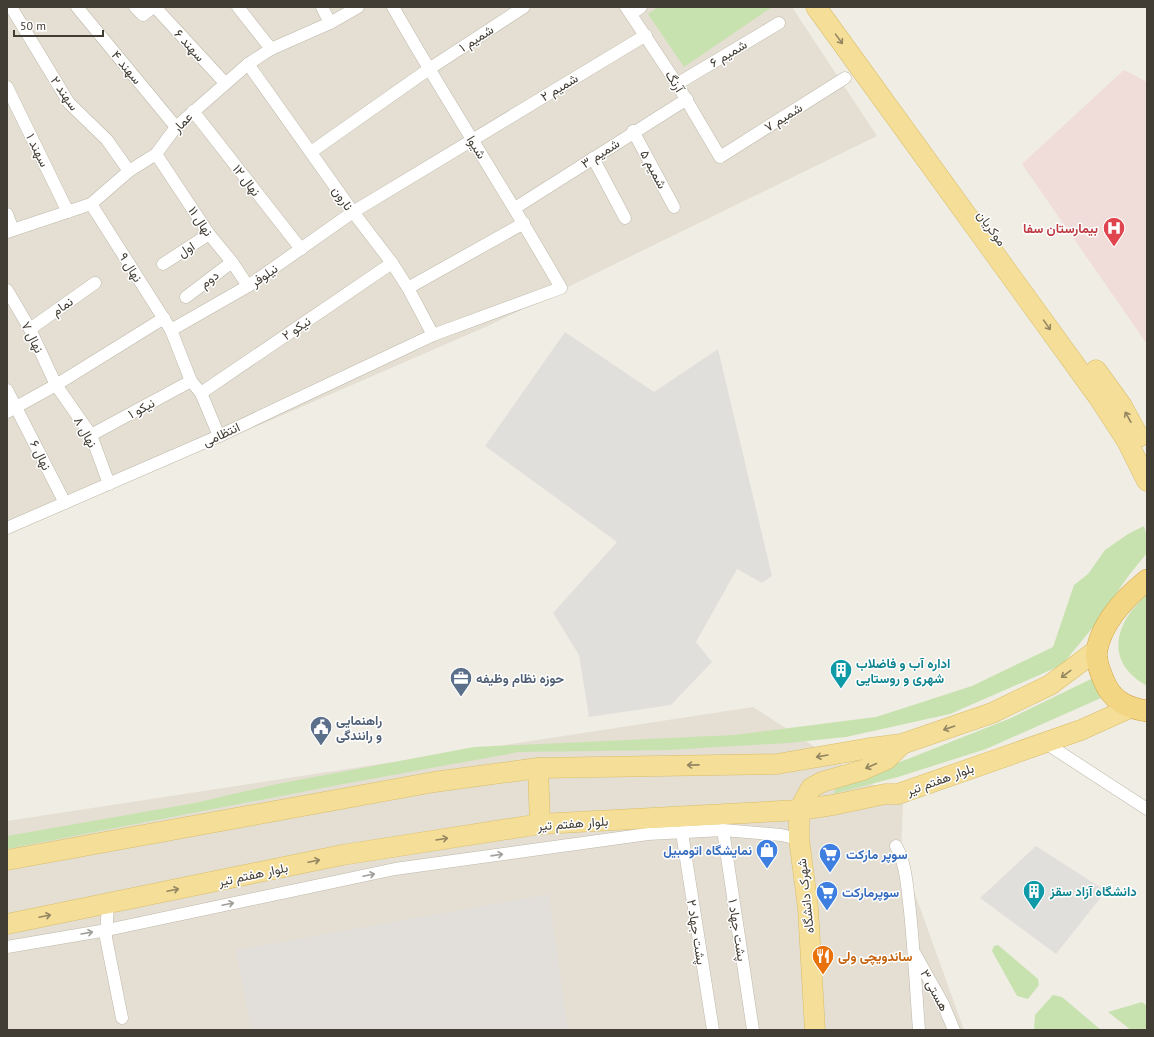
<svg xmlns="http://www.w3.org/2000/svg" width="1154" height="1037" font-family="'PT Sans',Vazirmatn,sans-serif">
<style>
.residential{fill:#e4dfd2}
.industrial{fill:#e2ded9}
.medical{fill:#f0dcd8}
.green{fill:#c8e2af}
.parking{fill:#e1dfdc}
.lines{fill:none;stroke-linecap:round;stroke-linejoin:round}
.minor-casing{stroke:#beb8aa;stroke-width:13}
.primary-casing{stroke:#d8bd69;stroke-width:21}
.trunk-casing{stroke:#cfa13f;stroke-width:22}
.minor{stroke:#fff;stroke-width:12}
.primary{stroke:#f5df98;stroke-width:20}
.trunk{stroke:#f3d683;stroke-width:21}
.oneway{stroke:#938661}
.oneway2{stroke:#a09e9a}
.labels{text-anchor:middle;stroke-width:3;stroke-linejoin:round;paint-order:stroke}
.street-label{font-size:13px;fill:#423d34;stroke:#fff}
.health-label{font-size:13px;font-weight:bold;fill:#be3a42;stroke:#fff;text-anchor:end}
.culture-label{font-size:13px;font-weight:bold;fill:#0d838f;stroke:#fff;text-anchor:start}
.service-label{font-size:13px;font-weight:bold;fill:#4e5e75;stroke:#fff;text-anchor:start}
.shop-label{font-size:13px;font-weight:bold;fill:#366cbe;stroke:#fff;text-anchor:start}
.food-label{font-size:13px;font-weight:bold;fill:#c56008;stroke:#fff;text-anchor:start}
</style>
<rect width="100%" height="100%" fill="#f0ede4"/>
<g class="residential">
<path d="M 7,7 L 792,7 L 877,136 L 490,325 L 7,535 Z"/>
<path d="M 753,707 L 903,804 L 901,855 L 964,1030 L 7,1030 L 7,821 Z"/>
</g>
<path class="industrial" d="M 549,894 L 568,1030 L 251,1030 L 236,950 Z"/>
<path class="medical" d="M 1124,70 L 1147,82 L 1147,344 L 1022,164 Z"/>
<g class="green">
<path d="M 658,7 L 772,7 L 684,67 L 648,14 Z"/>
<path d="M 1144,526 L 1147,537 L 1147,553 L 1129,575 L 1094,626 L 1062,665 L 950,714 L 846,737 L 787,743 L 669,750 L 519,752 L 338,785 L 7,849 L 7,836 L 195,803 L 277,784 L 474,747 L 734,735 L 876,717 L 972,686 L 1053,647 L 1074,585 L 1088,574 L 1105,550 L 1128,534 Z"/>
<path d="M 1147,594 L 1147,686 C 1103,661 1115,623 1147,594 Z"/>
<path d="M 1093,678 L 1101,698 L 986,749 L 898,777 L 833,794 L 837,787 L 1011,718 Z"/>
<path d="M 998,945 L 1038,979 L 1039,985 L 1028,999 L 1017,996 L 992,951 L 994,946 Z"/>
<path d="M 1053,995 L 1062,997 L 1101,1030 L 1034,1030 L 1035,1015 Z"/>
<path d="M 1142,1002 L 1147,1006 L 1147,1030 L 1131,1030 L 1108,1012 Z"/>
</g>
<g class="parking">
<path d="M 565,332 L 654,392 L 718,349 L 772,576 L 762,583 L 737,569 L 696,642 L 712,662 L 671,705 L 589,717 L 579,655 L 553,613 L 617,542 L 485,446 Z"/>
<path d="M 1036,846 L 1106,891 L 1056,954 L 980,898 Z"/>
</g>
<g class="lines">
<g class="minor-casing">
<g id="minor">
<path d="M 11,7 L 69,103 L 107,140 L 129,171"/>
<path d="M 77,7 L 176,127"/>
<path d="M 135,7 L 143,15 L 153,7"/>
<path d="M 155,7 L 225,83"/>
<path d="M 238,7 L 271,49"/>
<path d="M 322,7 L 330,23"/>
<path d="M 626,7 L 677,84 L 720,157 L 845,78"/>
<path d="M 631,14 L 641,7"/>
<path d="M 248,64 L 353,212 L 392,263 L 408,288 L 433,335"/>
<path d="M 677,84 L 779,23"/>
<path d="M 7,87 L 68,212"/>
<path d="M 193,111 L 301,249"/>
<path d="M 633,131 L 674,207"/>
<path d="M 311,152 L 429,69 L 524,7"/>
<path d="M 156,154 L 209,234 L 232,262 L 248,286"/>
<path d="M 593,158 L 625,218"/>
<path d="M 91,204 L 171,330 L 191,381 L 201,393 L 219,436"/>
<path d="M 515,208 L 687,99"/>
<path d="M 7,214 L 13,230"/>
<path d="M 7,232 L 91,204 L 129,171 L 156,154 L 176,127 L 248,64 L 271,49 L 330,23 L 358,7"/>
<path d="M 163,264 L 209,234"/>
<path d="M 408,288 L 524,223"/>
<path d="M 7,290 L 30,329 L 56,385 L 91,435 L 109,484"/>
<path d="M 186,297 L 232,262"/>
<path d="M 30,329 L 95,283"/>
<path d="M 171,330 L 248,286 L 353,212 L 646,35"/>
<path d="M 7,390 L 65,503"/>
<path d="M 201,393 L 392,263"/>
<path d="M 7,412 L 56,385 L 164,318"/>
<path d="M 91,435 L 191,381"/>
<path d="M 7,528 L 219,436 L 433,335 L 561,288 C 507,193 447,102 393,7"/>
<path d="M 1044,742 L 1147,809"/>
<path d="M 723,830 L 753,1030"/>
<path d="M 682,833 L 713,1030"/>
<path d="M 896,846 C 907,866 907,889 910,911 C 914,951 916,990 919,1030"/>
<path d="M 108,903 L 106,938 L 122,1018"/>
<path d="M 7,947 L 107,930 L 395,869 L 648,834 L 723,830 L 781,835 L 799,839"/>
<path d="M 915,954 L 943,1004 L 954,1030"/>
</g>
</g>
<g class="primary-casing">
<g id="primary">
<path d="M 816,7 L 1099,398 L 1127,441 L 1147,481"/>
<path d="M 1096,370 L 1122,406 L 1139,437"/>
<path d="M 538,768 L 540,824"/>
<path d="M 7,860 L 434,782 L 538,768 L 777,764 L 870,748 L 902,744 L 992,713 L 1050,685 L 1097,650"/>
<path d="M 7,924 L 342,855 L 540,824 L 799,810 L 833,805 L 885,794 L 898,794 L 1081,730 L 1130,708"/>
<path d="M 815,1030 L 808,908 L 799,839 L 799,810 L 811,788 L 822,782 L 863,770 L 887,759 L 902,744"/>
</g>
</g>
<g class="trunk-casing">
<path id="trunk" d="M 1147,580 C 1126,597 1103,621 1097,649 C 1095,658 1100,672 1104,681 C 1112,701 1127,708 1147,711"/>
</g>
<use href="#minor" class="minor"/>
<use href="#primary" class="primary"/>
<use href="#trunk" class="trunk"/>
</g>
<defs><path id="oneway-shaft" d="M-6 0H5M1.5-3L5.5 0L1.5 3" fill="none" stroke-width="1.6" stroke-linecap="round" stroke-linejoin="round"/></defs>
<g class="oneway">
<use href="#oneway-shaft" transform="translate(839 39) rotate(54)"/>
<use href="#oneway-shaft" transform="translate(1047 325) rotate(55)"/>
<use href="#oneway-shaft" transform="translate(1128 417) rotate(-119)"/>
<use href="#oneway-shaft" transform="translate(1066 674) rotate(143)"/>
<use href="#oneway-shaft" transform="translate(949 728) rotate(161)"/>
<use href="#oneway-shaft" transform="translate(822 756) rotate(170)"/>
<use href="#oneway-shaft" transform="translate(693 765) rotate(179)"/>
<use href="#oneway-shaft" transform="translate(871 766) rotate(156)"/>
<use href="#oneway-shaft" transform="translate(442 839) rotate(-9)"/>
<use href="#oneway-shaft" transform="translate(314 861) rotate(-12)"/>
<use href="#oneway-shaft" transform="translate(173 890) rotate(-12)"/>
<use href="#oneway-shaft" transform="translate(45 916) rotate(-12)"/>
</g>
<g class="oneway2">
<use href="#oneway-shaft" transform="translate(497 855) rotate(-8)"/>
<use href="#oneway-shaft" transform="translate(369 875) rotate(-12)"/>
<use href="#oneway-shaft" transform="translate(228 904) rotate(-12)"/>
<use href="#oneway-shaft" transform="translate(87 933) rotate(-10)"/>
</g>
<defs>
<g id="hospital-pin" transform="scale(1.15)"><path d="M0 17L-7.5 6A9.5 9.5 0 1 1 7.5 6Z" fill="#e0444e" stroke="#fff"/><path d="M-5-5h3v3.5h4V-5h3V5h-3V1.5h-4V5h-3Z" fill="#fff"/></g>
<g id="building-pin" transform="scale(1.15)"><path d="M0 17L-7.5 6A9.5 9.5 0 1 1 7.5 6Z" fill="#0f9aa8" stroke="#fff"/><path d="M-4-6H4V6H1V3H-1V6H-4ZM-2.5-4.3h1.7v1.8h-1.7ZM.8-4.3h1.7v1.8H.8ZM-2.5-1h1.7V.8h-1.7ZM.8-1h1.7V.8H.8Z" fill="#fff"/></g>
<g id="office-pin" transform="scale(1.15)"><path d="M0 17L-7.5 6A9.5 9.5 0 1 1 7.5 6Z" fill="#5c6f8a" stroke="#fff"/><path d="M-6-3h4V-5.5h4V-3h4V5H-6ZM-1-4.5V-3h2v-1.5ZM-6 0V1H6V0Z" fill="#fff"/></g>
<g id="civic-pin" transform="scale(1.15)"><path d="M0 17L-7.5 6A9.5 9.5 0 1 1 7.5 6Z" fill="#5c6f8a" stroke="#fff"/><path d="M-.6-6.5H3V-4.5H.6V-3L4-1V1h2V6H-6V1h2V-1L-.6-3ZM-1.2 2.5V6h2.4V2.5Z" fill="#fff"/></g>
<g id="shop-pin" transform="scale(1.15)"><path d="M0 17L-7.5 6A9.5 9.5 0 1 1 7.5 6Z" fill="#3f7fe0" stroke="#fff"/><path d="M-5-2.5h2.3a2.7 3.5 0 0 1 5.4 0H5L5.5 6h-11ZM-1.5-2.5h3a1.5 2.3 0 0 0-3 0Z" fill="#fff"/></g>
<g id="supermarket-pin" transform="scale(1.15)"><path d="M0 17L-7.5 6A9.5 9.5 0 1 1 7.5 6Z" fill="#3f7fe0" stroke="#fff"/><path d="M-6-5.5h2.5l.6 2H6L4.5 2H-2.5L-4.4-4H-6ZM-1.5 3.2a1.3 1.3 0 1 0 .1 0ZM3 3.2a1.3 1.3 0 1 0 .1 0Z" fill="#fff"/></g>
<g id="restaurant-pin" transform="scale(1.15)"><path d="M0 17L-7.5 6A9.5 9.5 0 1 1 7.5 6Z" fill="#e8710a" stroke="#fff"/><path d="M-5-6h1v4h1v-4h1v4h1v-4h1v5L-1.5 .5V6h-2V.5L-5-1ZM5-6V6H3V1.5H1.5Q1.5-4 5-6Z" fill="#fff"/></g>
</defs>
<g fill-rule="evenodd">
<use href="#hospital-pin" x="1114" y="228"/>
<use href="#building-pin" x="841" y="670"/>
<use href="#office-pin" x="461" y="678"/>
<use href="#civic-pin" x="321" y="727"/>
<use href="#shop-pin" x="767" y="850"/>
<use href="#supermarket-pin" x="830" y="854"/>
<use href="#building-pin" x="1034" y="891"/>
<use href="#supermarket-pin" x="827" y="892"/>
<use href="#restaurant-pin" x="823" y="956"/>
</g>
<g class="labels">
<g class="street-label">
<text transform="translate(476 38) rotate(-33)" y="5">شمیم ۱</text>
<text transform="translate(190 45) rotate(48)" y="5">سهند ۶</text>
<text transform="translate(728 53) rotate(-31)" y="5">شمیم ۶</text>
<text transform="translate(127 67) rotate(50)" y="5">سهند ۴</text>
<text transform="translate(675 81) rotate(58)" y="5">آرنگ</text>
<text transform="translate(559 87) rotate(-31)" y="5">شمیم ۲</text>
<text transform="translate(65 93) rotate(55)" y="5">سهند ۲</text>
<text transform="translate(783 117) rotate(-32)" y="5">شمیم ۷</text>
<text transform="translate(182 122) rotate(-46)" y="5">عمار</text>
<text transform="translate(477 147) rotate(58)" y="5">شیوا</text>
<text transform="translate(38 150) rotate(64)" y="5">سهند ۱</text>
<text transform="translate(600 153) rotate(-33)" y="5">شمیم ۳</text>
<text transform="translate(654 169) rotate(62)" y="5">شمیم ۵</text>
<text transform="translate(247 180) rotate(52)" y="5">نهال ۱۲</text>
<text transform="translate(343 198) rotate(55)" y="5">نارون</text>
<text transform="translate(201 221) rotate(56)" y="5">نهال ۱۱</text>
<text transform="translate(992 228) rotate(54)" y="5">موکریان</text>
<text transform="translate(186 249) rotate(-33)" y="5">اول</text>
<text transform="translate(131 267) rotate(58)" y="5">نهال ۹</text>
<text transform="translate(264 275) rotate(-35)" y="5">نیلوفر</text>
<text transform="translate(209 279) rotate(-37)" y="5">دوم</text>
<text transform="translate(62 306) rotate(-35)" y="5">نمام</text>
<text transform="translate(296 328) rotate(-34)" y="5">نیکو ۲</text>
<text transform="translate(33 337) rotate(63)" y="5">نهال ۷</text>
<text transform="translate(141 408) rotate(-28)" y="5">نیکو ۱</text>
<text transform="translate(86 432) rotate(61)" y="5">نهال ۸</text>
<text transform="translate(221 434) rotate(-25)" y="5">انتظامی</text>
<text transform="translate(41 455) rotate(64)" y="5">نهال ۶</text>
<text transform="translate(940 779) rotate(-20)" y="5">بلوار هفتم تیر</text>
<text transform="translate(573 823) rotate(-4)" y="5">بلوار هفتم تیر</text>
<text transform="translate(253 874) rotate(-12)" y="5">بلوار هفتم تیر</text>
<text transform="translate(805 896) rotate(-96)" y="5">شهرک دانشگاه</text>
<text transform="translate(738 930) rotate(81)" y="5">پشت جهاد ۱</text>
<text transform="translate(697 932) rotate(81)" y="5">پشت جهاد ۲</text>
<text transform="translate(935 990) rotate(62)" y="5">هستی ۳</text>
</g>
<g class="health-label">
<text x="1098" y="233">بیمارستان سفا</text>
</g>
<g class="culture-label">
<text x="856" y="668">اداره آب و فاضلاب<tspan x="856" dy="15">شهری و روستایی</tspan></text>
<text x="1050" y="896">دانشگاه آزاد سقز</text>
</g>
<g class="service-label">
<text x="476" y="683">حوزه نظام وظیفه</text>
<text x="336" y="725">راهنمایی<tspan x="336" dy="15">و رانندگی</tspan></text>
</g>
<g class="shop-label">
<text x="752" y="855" text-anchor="end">نمایشگاه اتومبیل</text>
<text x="846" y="859">سوپر مارکت</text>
<text x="842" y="897">سوپرمارکت</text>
</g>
<g class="food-label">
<text x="838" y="961">ساندویچی ولی</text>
</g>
</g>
<rect width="1154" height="1037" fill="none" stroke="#423d34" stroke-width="16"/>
<path d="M14 30v6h89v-6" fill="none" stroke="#423d34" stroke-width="2"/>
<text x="20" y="30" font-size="12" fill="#423d34" stroke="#ffffff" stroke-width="3" paint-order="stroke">50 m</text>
</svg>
